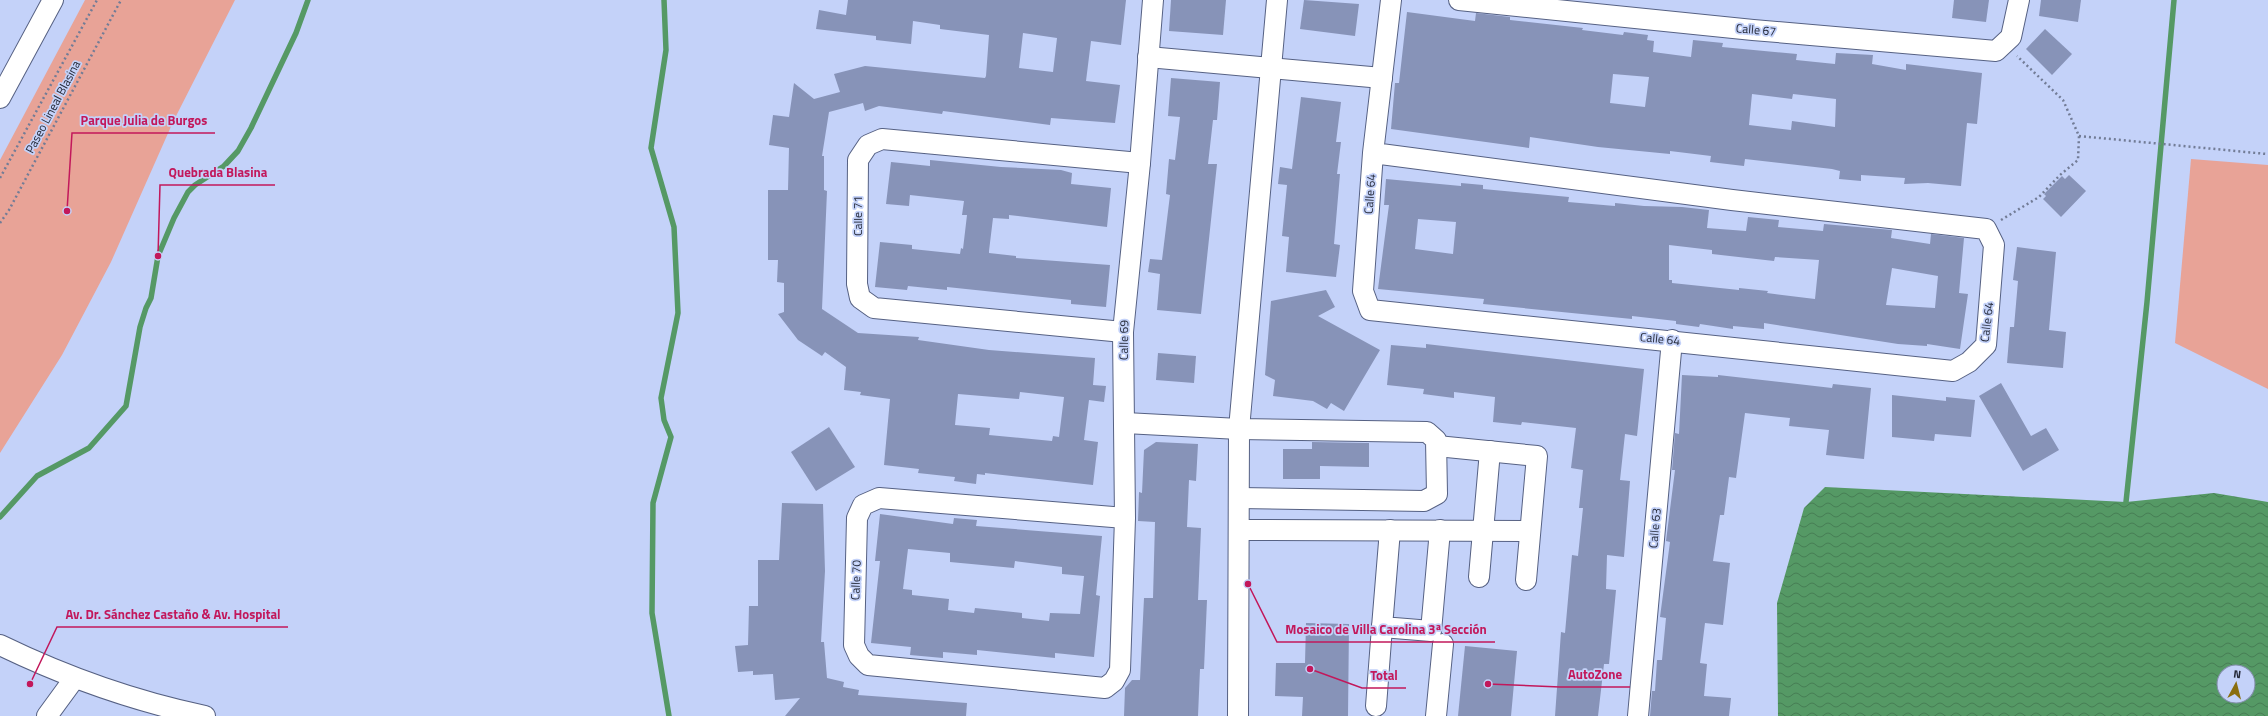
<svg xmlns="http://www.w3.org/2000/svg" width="2268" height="716" font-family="'Titillium Web',sans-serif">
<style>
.park{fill:#e8a397}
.water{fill:url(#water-waves);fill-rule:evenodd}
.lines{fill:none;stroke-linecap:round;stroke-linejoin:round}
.stream{stroke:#559965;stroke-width:5.5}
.building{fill:#8793b8;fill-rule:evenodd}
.minor-casing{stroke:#566183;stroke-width:22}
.path{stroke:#727c96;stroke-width:2.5;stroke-dasharray:2 3;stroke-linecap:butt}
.minor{stroke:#fff;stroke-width:20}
.labels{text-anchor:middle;stroke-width:3.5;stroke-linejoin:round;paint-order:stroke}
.street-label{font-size:12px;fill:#242938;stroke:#c4d2f9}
.leader{fill:none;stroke:#c2185b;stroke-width:1.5}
.callout-dot{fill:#c2185b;stroke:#c4d2f9;stroke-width:1.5}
.callout-label{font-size:13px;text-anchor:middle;font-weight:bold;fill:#c2185b;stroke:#c4d2f9;stroke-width:3.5;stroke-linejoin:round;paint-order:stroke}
</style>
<defs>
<pattern id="water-waves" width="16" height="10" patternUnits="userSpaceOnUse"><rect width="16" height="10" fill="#559965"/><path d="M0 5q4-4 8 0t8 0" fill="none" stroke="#467d54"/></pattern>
</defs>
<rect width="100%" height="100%" fill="#c4d2f9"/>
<g class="park">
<path d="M 85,0 L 235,0 L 173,122 L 111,262 L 62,355 L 0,453 L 0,160 Z"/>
<path d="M 2191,159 L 2268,165 L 2268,389 L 2175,343 Z"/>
</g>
<path class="water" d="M 1825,487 L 2126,502 L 2214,493 L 2268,502 L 2268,716 L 1778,716 L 1777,603 L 1804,508 ZM 2224,672 L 2248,672 L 2248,696 L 2224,696 Z"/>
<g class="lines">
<g class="stream">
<path d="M 664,0 L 666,50 L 651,148 L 674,227 L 678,313 L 661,398 L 664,420 L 671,437 L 653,503 L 652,613 L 669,716"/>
<path d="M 2126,502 L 2147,302 L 2174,0"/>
<path d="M 0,517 L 37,476 L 89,448 L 126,406 L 140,327 L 146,308 L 151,298 L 158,256 L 174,218 L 188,192 L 195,185 L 224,166 L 238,151 L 251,128 L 296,33 L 308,0"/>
</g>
</g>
<g class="building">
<path d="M 848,0 L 1126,0 L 1121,45 L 1091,41 L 1086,81 L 1120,85 L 1115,123 L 1051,118 L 1050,125 L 943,111 L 942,114 L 879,106 L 865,111 L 863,103 L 829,112 L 822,156 L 824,156 L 824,190 L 827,191 L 822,309 L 858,333 L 919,337 L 918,340 L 989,350 L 1095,358 L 1093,385 L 1106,386 L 1104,402 L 1089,400 L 1084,440 L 1098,442 L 1093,485 L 985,473 L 985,475 L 977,474 L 976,484 L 954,481 L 955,477 L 918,473 L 919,469 L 884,465 L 890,399 L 860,395 L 861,392 L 844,390 L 846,367 L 825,352 L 822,356 L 798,340 L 778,314 L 784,312 L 784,283 L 777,282 L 778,260 L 768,260 L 768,190 L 788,190 L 789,148 L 769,145 L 773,115 L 789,117 L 794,83 L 814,99 L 840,92 L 834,74 L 865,66 L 985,78 L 986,76 L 989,35 L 940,29 L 940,25 L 913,21 L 911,44 L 876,40 L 876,36 L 816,29 L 819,10 L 846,15 ZM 1023,33 L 1057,38 L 1053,72 L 1019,68 ZM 1020,392 L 1064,397 L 1059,437 L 1053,436 L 1052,441 L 989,435 L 990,428 L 955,425 L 958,394 L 1019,399 Z"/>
<path d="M 1171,0 L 1226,0 L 1223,35 L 1169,31 Z"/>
<path d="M 1304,0 L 1359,4 L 1355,36 L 1300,29 Z"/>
<path d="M 1954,0 L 1989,0 L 1986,22 L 1952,18 Z"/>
<path d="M 2041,0 L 2081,0 L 2078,22 L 2039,16 Z"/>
<path d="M 1407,12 L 1475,21 L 1476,13 L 1510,17 L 1510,20 L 1583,28 L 1582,30 L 1623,35 L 1624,32 L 1648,35 L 1647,40 L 1654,41 L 1653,52 L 1691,57 L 1693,40 L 1723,43 L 1722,47 L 1797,54 L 1796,60 L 1835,64 L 1836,53 L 1873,55 L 1872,64 L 1906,70 L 1906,64 L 1982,73 L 1977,124 L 1967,123 L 1961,186 L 1928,183 L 1904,184 L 1905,178 L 1861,175 L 1861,181 L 1839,179 L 1840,171 L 1832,169 L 1745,159 L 1744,166 L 1710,162 L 1711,156 L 1670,151 L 1670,154 L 1598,147 L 1530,137 L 1529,148 L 1391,129 L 1395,83 L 1399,83 ZM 1613,74 L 1649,77 L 1645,107 L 1610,103 ZM 1752,94 L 1792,99 L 1793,94 L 1836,99 L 1835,127 L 1792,121 L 1791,130 L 1749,125 Z"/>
<path d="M 2045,29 L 2072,54 L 2052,75 L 2026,49 Z"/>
<path d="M 1171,78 L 1220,82 L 1217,120 L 1213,120 L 1208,164 L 1217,164 L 1201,314 L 1157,310 L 1160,274 L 1148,272 L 1150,259 L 1162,260 L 1170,195 L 1166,194 L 1169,159 L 1175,160 L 1180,117 L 1168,116 Z"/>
<path d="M 1301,97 L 1341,102 L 1336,142 L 1341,142 L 1337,174 L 1340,174 L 1334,244 L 1340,245 L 1336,277 L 1286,272 L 1289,237 L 1282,236 L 1287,185 L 1278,184 L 1280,167 L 1292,169 Z"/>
<path d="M 930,160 L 1001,167 L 1061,170 L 1072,173 L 1071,184 L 1111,188 L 1107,227 L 1009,215 L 1009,219 L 993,218 L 989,251 L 989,253 L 1016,256 L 1016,258 L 1110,265 L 1106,307 L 1071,304 L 1071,300 L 947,287 L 947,290 L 908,286 L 907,290 L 875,287 L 880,242 L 912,245 L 912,249 L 960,254 L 961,248 L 963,249 L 967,215 L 962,215 L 964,201 L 910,195 L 909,206 L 886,204 L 891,162 L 930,166 Z"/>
<path d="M 2069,175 L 2086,191 L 2061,217 L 2043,199 L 2046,196 L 2044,194 L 2062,176 L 2065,179 Z"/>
<path d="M 1386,179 L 1461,186 L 1461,183 L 1483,185 L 1483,189 L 1569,197 L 1568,202 L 1615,206 L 1615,203 L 1644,206 L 1682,207 L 1709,210 L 1707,228 L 1746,231 L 1748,217 L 1779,220 L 1778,227 L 1823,231 L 1824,224 L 1892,230 L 1891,238 L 1930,244 L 1931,234 L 1964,238 L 1959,293 L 1968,294 L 1960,349 L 1927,344 L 1927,346 L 1898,344 L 1764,323 L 1764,329 L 1733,326 L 1733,329 L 1700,324 L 1699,327 L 1676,324 L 1676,321 L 1632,316 L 1632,319 L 1483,304 L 1484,299 L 1378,289 L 1389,205 L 1384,205 ZM 1418,219 L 1456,222 L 1453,254 L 1415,249 ZM 1669,245 L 1712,250 L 1712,254 L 1774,261 L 1775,257 L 1819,260 L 1815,299 L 1767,293 L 1768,291 L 1739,288 L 1739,290 L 1672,283 L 1672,280 L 1669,280 ZM 1892,268 L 1938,276 L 1935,308 L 1886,305 Z"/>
<path d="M 2017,247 L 2056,252 L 2049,330 L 2066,332 L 2063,368 L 2007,363 L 2010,327 L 2014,327 L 2018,281 L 2013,280 Z"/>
<path d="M 1326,290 L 1335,307 L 1318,316 L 1380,350 L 1344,411 L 1331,403 L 1327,409 L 1313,401 L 1273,396 L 1275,380 L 1265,375 L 1271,301 Z"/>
<path d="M 1426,344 L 1644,369 L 1637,436 L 1625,434 L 1620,480 L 1630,481 L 1624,557 L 1607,555 L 1606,589 L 1616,590 L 1609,664 L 1604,664 L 1598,716 L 1555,716 L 1561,632 L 1565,633 L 1572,555 L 1578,556 L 1583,508 L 1579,508 L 1583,470 L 1571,468 L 1576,428 L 1522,422 L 1521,425 L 1493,422 L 1495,397 L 1454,392 L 1454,398 L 1423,394 L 1424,389 L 1387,385 L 1391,345 L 1426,348 Z"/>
<path d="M 1158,353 L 1196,356 L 1194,383 L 1156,380 Z"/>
<path d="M 1682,375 L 1718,377 L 1718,375 L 1832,388 L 1833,384 L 1871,388 L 1864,459 L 1826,455 L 1829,430 L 1789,426 L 1790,418 L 1745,413 L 1736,478 L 1729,477 L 1724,515 L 1720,515 L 1713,561 L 1730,563 L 1723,625 L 1705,623 L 1700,663 L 1707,664 L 1704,696 L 1731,698 L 1729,716 L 1650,716 L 1652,691 L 1655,691 L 1657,660 L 1662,660 L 1666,618 L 1660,617 L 1670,542 L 1666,541 L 1675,470 L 1672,470 L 1675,433 L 1679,434 Z"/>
<path d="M 2001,383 L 2031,436 L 2046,428 L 2059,450 L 2023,471 L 1979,396 Z"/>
<path d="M 1892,395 L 1946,401 L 1946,397 L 1975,400 L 1971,437 L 1935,434 L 1934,441 L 1892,437 Z"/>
<path d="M 829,427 L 855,467 L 816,491 L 791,452 Z"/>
<path d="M 1156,442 L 1198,444 L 1196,481 L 1189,480 L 1187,527 L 1201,528 L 1198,600 L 1207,600 L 1204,669 L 1200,669 L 1198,716 L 1124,716 L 1125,688 L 1132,680 L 1140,680 L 1144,598 L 1153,598 L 1155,522 L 1138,521 L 1139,492 L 1142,493 L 1144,450 Z"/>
<path d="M 1312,442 L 1369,443 L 1369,467 L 1320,466 L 1320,479 L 1283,479 L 1283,449 L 1312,449 Z"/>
<path d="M 782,503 L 823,504 L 825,571 L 821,642 L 824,642 L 827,678 L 844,682 L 843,687 L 859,690 L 858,695 L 967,703 L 966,716 L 785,716 L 800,698 L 775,700 L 773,674 L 753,675 L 753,671 L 738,672 L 735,646 L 748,645 L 749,606 L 758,606 L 758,560 L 779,560 Z"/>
<path d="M 880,514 L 953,524 L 954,518 L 977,520 L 976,526 L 1102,536 L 1096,595 L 1100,596 L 1094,657 L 1055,653 L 1055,658 L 977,650 L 977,655 L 943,652 L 943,658 L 910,655 L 911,647 L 871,643 L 880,561 L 875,561 ZM 908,549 L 950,553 L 950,562 L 1014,568 L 1015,561 L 1062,567 L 1062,574 L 1084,576 L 1080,614 L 1050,613 L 1049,621 L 1022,618 L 1022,613 L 975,608 L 974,613 L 948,610 L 949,599 L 912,595 L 912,590 L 903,589 Z"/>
<path d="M 1306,623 L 1349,624 L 1348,716 L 1302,716 L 1303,697 L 1275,696 L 1276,663 L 1305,663 Z"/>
<path d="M 1465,646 L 1517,651 L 1511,716 L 1458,716 Z"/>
</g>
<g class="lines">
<g class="minor-casing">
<g id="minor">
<path d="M 1459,0 L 1753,30 L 1996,51 L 2011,37 L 2019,0"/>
<path d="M 1148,57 L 1382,78"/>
<path d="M 0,98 L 53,0"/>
<path d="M 1373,153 L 1732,200 L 1986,229 L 1994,245 L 1986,345 L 1969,362 L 1953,371 L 1370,310 L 1363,291 L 1373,153 L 1391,0"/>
<path d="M 1123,332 L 874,308 L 860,298 L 857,284 L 858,160 L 868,145 L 882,139 L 1140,163"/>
<path d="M 1125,423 L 1239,429 L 1427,432 L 1436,440 L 1437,494 L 1424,501 L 1239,498"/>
<path d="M 1437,446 L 1537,456 L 1526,580"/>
<path d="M 1125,518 L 879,498 L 863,505 L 857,518 L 854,645 L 859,656 L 868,665 L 1105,688 L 1114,681 L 1120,670 L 1125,518 L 1123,332 L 1140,163 L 1153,0"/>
<path d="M 1239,530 L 1530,531"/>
<path d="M 1390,530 L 1382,627 L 1431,631 L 1440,530"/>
<path d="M 1479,577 L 1490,451"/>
<path d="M 0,645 C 66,677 133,701 205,716"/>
<path d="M 1376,706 L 1382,627"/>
<path d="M 47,716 L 74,679"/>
<path d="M 1238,716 L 1239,429 L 1277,0"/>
<path d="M 1436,716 L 1443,644"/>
<path d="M 1638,716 L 1672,340"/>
</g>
</g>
<g class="path">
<path d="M 2079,136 L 2267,154"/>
<path d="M 0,178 L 97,0"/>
<path d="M 2001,220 L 2039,197 L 2060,175 L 2078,160 L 2079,136 L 2063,100 L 2017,56"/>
<path d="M 0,223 L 9,210 L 121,0"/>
</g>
<use href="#minor" class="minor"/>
</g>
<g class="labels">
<g class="street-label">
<text transform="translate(1756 30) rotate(5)" y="4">Calle 67</text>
<text transform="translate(53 107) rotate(-62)" y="4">Paseo Lineal Blasina</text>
<text transform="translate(1370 194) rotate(-86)" y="4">Calle 64</text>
<text transform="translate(858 216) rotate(-90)" y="4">Calle 71</text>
<text transform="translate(1987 322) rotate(-83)" y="4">Calle 64</text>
<text transform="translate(1660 339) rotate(6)" y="4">Calle 64</text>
<text transform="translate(1124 340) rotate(-89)" y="4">Calle 69</text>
<text transform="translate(1655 528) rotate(-85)" y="4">Calle 63</text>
<text transform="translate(856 580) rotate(-88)" y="4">Calle 70</text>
</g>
</g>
<path class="leader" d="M67 211L72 133H215M158 256L160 185H275M30 684L57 627H288M1248 584L1277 642H1495M1488 684L1560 687H1630M1310 669L1362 688H1406"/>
<g class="callout-dot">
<circle cx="67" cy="211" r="4"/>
<circle cx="158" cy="256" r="4"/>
<circle cx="30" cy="684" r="4"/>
<circle cx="1248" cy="584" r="4"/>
<circle cx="1488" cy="684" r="4"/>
<circle cx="1310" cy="669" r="4"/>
</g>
<g class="callout-label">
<text x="144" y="125">Parque Julia de Burgos</text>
<text x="218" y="177">Quebrada Blasina</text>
<text x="173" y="619">Av. Dr. Sánchez Castaño &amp; Av. Hospital</text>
<text x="1386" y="634">Mosaico de Villa Carolina 3ª Sección</text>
<text x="1595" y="679">AutoZone</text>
<text x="1384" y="680">Total</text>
</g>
<g transform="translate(2236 684) rotate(7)"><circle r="19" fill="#c4d2f9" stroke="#848eac"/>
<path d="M0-3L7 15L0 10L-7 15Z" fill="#8a6e0f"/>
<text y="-6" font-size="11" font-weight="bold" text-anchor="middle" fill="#242938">N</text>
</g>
</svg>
